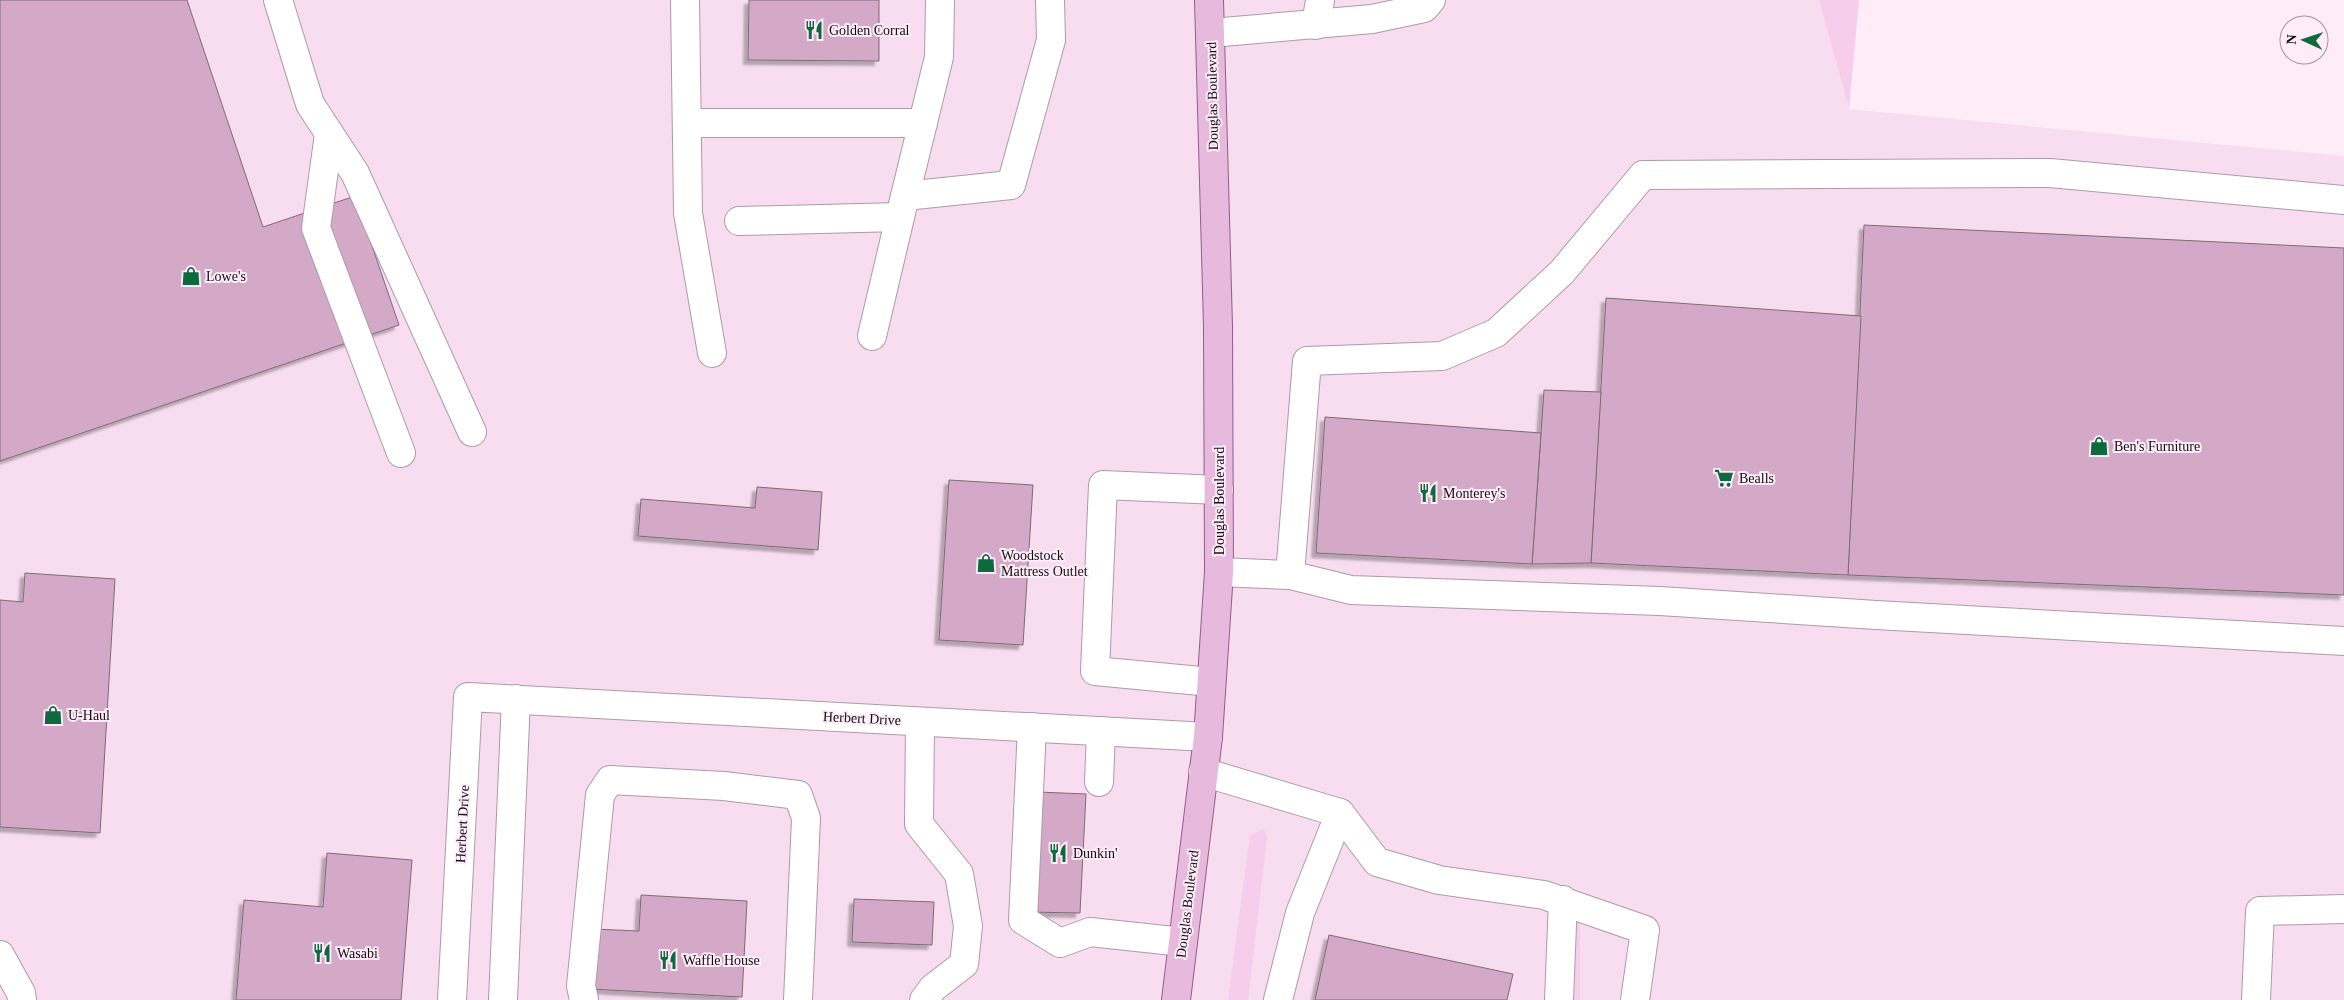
<svg xmlns="http://www.w3.org/2000/svg" width="2344" height="1000" font-family="Georgia,serif">
<style>
.built{fill:#f8ddf0}
.green{fill:#f6cdeb}
.building{fill:#d4a9c8;stroke:#7c6b77;filter:url(#shadow)}
.lines{fill:none;stroke-linecap:round;stroke-linejoin:round}
.minor-casing{stroke:#ad9aa8;stroke-width:30}
.major-casing{stroke:#925e86;stroke-width:30}
.minor{stroke:#fff;stroke-width:28}
.major{stroke:#e7b9dc;stroke-width:28}
.labels{text-anchor:middle;stroke-width:4;stroke-linejoin:round;paint-order:stroke}
.poi-label{font-size:14px;fill:#120c11;stroke:#feedf9;text-anchor:start}
.street-label{font-size:14px;fill:#120c11;stroke:#feedf9}
</style>
<defs>
<filter id="shadow"><feDropShadow dx="-4.5" dy="4.5" stdDeviation="1" flood-color="#0004"/></filter>
</defs>
<rect width="100%" height="100%" fill="#feedf9"/>
<path class="built" d="M 0,0 L 1819,0 L 1849,109 L 2344,156 L 2344,1000 L 0,1000 Z"/>
<g class="green">
<path d="M 1819,0 L 1859,0 L 1849,109 Z"/>
<path d="M 1264,829 L 1267,837 L 1248,1000 L 1228,1000 L 1250,835 Z"/>
<path d="M 1580,907 L 1580,1000 L 1550,1000 Z"/>
</g>
<g class="building">
<path d="M 0,0 L 187,0 L 263,227 L 355,196 L 399,325 L 0,461 Z"/>
<path d="M 749,0 L 879,0 L 879,61 L 748,60 Z"/>
<path d="M 1864,225 L 2344,248 L 2344,595 L 1848,575 Z"/>
<path d="M 1606,298 L 1861,316 L 1848,575 L 1591,563 Z"/>
<path d="M 1544,390 L 1601,392 L 1591,563 L 1532,564 Z"/>
<path d="M 1325,417 L 1541,433 L 1532,564 L 1316,553 Z"/>
<path d="M 949,480 L 1033,485 L 1023,645 L 939,640 Z"/>
<path d="M 757,487 L 822,492 L 818,550 L 638,536 L 641,499 L 755,508 Z"/>
<path d="M 25,573 L 115,579 L 100,833 L 0,827 L 0,600 L 23,602 Z"/>
<path d="M 1038,792 L 1086,794 L 1080,913 L 1028,912 Z"/>
<path d="M 327,853 L 412,860 L 401,1000 L 236,1000 L 244,900 L 323,907 Z"/>
<path d="M 641,895 L 747,901 L 742,997 L 591,989 L 594,929 L 639,931 Z"/>
<path d="M 854,899 L 934,902 L 932,945 L 852,942 Z"/>
<path d="M 1329,935 L 1513,974 L 1507,1000 L 1315,1000 Z"/>
</g>
<g class="lines">
<g class="minor-casing">
<g id="minor">
<path d="M 278,0 L 310,104 L 355,173 L 472,432"/>
<path d="M 685,0 L 688,213 L 712,353"/>
<path d="M 1316,25 L 1320,0"/>
<path d="M 1211,33 L 1372,19 L 1424,8 L 1431,0"/>
<path d="M 687,123 L 923,123"/>
<path d="M 329,134 L 316,228 L 401,453"/>
<path d="M 905,196 L 939,57 L 940,0"/>
<path d="M 739,221 L 900,217"/>
<path d="M 872,336 L 905,196 L 1011,185 L 1051,40 L 1050,0"/>
<path d="M 1219,572 L 1290,575 L 1351,590 L 1660,601 L 1876,615 L 2344,641"/>
<path d="M 1290,575 L 1307,361 L 1442,356 L 1496,333 L 1562,272 L 1643,175 L 2050,173 L 2344,200"/>
<path d="M 1211,682 L 1095,671 L 1103,485 L 1219,490"/>
<path d="M 920,722 L 919,824 L 959,874 L 968,926 L 964,964 L 933,988 L 924,1000"/>
<path d="M 1032,727 L 1023,920 L 1060,943 L 1090,932 L 1183,942"/>
<path d="M 1203,772 L 1340,813 L 1377,862 L 1439,880 L 1544,895 L 1645,930 L 1635,1000"/>
<path d="M 1099,782 L 1101,731"/>
<path d="M 0,955 L 21,993 L 22,1000"/>
<path d="M 452,1000 L 468,697 L 1208,737"/>
<path d="M 503,1000 L 516,699"/>
<path d="M 584,1000 L 581,986 L 600,795 L 610,780 L 724,786 L 798,795 L 806,818 L 798,1000"/>
<path d="M 1278,1000 L 1300,913 L 1340,813"/>
<path d="M 1559,1000 L 1563,900"/>
<path d="M 2256,1000 L 2260,911 L 2344,909"/>
</g>
</g>
<g class="major-casing">
<path id="major" d="M 1176,1000 L 1208,737 L 1219,572 L 1218,326 L 1209,0"/>
</g>
<use href="#minor" class="minor"/>
<use href="#major" class="major"/>
</g>
<defs>
<g id="restaurant-bare" transform="scale(1.5)"><path d="M-5-6h1v4h1v-4h1v4h1v-4h1v5L-1.5 .5V6h-2V.5L-5-1ZM5-6V6H3V1.5H1.5Q1.5-4 5-6Z" fill="#0c6a3d" stroke="#feedf9" stroke-width="2.5" paint-order="stroke"/></g>
<g id="shop-bare" transform="scale(1.5)"><path d="M-5-2.5h2.3a2.7 3.5 0 0 1 5.4 0H5L5.5 6h-11ZM-1.5-2.5h3a1.5 2.3 0 0 0-3 0Z" fill="#0c6a3d" stroke="#feedf9" stroke-width="2.5" paint-order="stroke"/></g>
<g id="supermarket-bare" transform="scale(1.5)"><path d="M-6-5.5h2.5l.6 2H6L4.5 2H-2.5L-4.4-4H-6ZM-1.5 3.2a1.3 1.3 0 1 0 .1 0ZM3 3.2a1.3 1.3 0 1 0 .1 0Z" fill="#0c6a3d" stroke="#feedf9" stroke-width="2.5" paint-order="stroke"/></g>
</defs>
<g fill-rule="evenodd">
<use href="#restaurant-bare" x="814" y="30"/>
<use href="#shop-bare" x="191" y="276"/>
<use href="#shop-bare" x="2099" y="446"/>
<use href="#supermarket-bare" x="1724" y="478"/>
<use href="#restaurant-bare" x="1428" y="493"/>
<use href="#shop-bare" x="986" y="563"/>
<use href="#shop-bare" x="53" y="715"/>
<use href="#restaurant-bare" x="1058" y="853"/>
<use href="#restaurant-bare" x="322" y="953"/>
<use href="#restaurant-bare" x="668" y="960"/>
</g>
<g class="labels">
<g class="poi-label">
<text x="829" y="35">Golden Corral</text>
<text x="206" y="281">Lowe's</text>
<text x="2114" y="451">Ben's Furniture</text>
<text x="1739" y="483">Bealls</text>
<text x="1443" y="498">Monterey's</text>
<text x="1001" y="560">Woodstock<tspan x="1001" dy="16">Mattress Outlet</tspan></text>
<text x="68" y="720">U-Haul</text>
<text x="1073" y="858">Dunkin'</text>
<text x="337" y="958">Wasabi</text>
<text x="683" y="965">Waffle House</text>
</g>
<g class="street-label">
<text transform="translate(1212 96) rotate(-91)" y="5">Douglas Boulevard</text>
<text transform="translate(1219 501) rotate(-90)" y="5">Douglas Boulevard</text>
<text transform="translate(862 718) rotate(3)" y="5">Herbert Drive</text>
<text transform="translate(462 824) rotate(-87)" y="5">Herbert Drive</text>
<text transform="translate(1187 904) rotate(-83)" y="5">Douglas Boulevard</text>
</g>
</g>
<g transform="translate(2304 40) rotate(273)"><circle r="24" fill="#feedf9" stroke="#a0939c"/>
<path d="M0-4L9 19L0 12L-9 19Z" fill="#0c6a3d"/>
<text y="-8" font-size="14" font-weight="bold" text-anchor="middle" fill="#120c11">N</text>
</g>
</svg>
